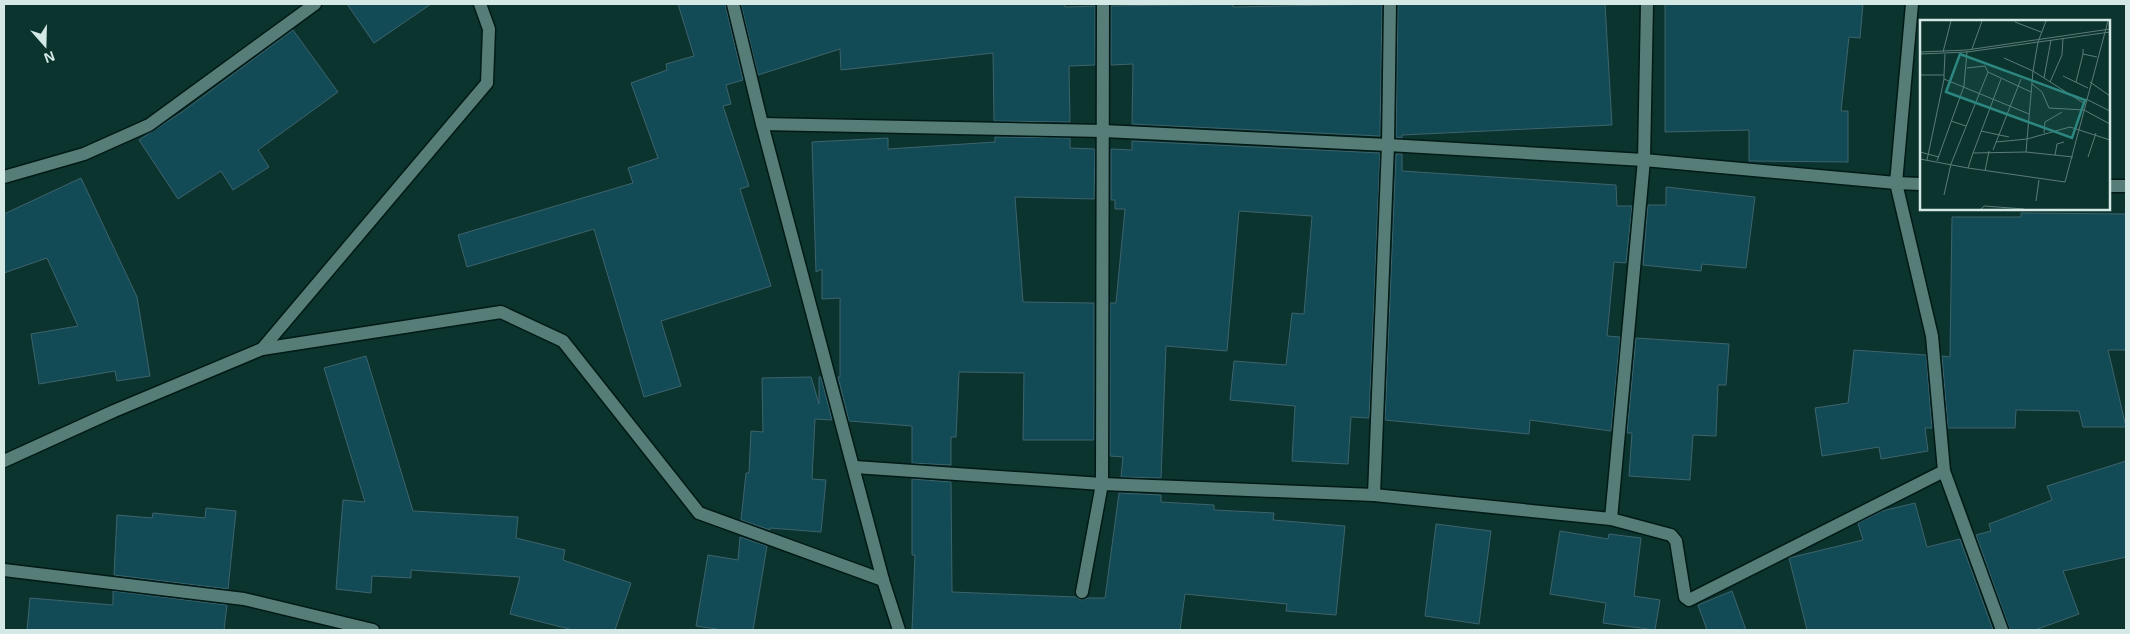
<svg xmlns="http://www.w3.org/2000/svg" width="2130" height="634" font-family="Helvetica,sans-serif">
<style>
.building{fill:#124b56;stroke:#3e636c}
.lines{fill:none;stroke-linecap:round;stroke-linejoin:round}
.minor-casing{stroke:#001a17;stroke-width:15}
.minor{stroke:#567d77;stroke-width:12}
.inset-road{fill:none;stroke:#5c7c78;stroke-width:1}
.view{fill:#2d8780;fill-opacity:0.15;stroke:#2d8780;stroke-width:2.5}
.inset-edge{fill:none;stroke:#d4e8e5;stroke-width:2.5}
</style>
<rect width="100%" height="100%" fill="#0c342f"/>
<g class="building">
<path d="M 347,4 L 431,4 L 374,43 Z"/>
<path d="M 678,4 L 725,4 L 743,80 L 726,85 L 731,104 L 723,106 L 749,186 L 740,189 L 771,286 L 661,321 L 681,386 L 644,397 L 594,229 L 467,267 L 458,235 L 633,183 L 628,168 L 658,158 L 631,83 L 667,70 L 666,64 L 694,56 Z"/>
<path d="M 741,4 L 1065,4 L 1065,7 L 1095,6 L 1095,65 L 1069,66 L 1070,122 L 994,121 L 993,53 L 841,70 L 840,49 L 758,75 Z"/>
<path d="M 1233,4 L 1233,7 L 1382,4 L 1380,136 L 1132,124 L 1133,64 L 1111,65 L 1111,6 Z"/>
<path d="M 1398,4 L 1605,4 L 1612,125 L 1402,135 L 1402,138 L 1396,137 Z"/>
<path d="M 1665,4 L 1863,4 L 1860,38 L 1849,37 L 1841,111 L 1848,111 L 1848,162 L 1749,161 L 1749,130 L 1665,132 Z"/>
<path d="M 293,30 L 338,92 L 258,150 L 269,167 L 233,190 L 221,171 L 178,199 L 139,140 L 182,112 Z"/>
<path d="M 995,137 L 1070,138 L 1070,148 L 1095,149 L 1094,199 L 1015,197 L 1023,302 L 1094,303 L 1094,440 L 1023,440 L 1024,373 L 959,372 L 956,437 L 951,437 L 951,465 L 912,463 L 912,426 L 849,421 L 838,377 L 840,377 L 840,298 L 822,299 L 822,269 L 816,272 L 812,142 L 888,138 L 888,149 L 995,142 Z"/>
<path d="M 1132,141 L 1380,153 L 1369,418 L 1351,417 L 1348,464 L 1292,461 L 1295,406 L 1230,400 L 1234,361 L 1286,365 L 1292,313 L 1304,314 L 1312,216 L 1239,211 L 1227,351 L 1166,346 L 1161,478 L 1121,477 L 1123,457 L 1110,456 L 1110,303 L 1116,303 L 1125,209 L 1115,209 L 1115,200 L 1111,200 L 1111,149 L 1132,150 Z"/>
<path d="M 1396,154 L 1402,154 L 1402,171 L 1616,185 L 1617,206 L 1632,206 L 1626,263 L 1614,262 L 1607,336 L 1620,337 L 1611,431 L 1530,420 L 1529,434 L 1385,420 Z"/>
<path d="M 81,178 L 137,297 L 150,376 L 117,381 L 115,371 L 39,384 L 31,334 L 78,326 L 47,258 L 4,273 L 4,214 Z"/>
<path d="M 1666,187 L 1755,197 L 1746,268 L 1702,264 L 1701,271 L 1643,265 L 1648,205 L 1666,205 Z"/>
<path d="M 2021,213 L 2126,214 L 2126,350 L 2108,350 L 2126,427 L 2083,427 L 2079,411 L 2016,410 L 2015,428 L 1948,428 L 1942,356 L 1950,357 L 1952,217 L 2021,217 Z"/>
<path d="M 1636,338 L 1729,344 L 1726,385 L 1718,385 L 1716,436 L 1693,435 L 1690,480 L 1629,476 L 1632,433 L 1627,433 Z"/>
<path d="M 1854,350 L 1926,355 L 1932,428 L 1925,428 L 1928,451 L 1881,459 L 1879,447 L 1822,456 L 1815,408 L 1848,403 Z"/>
<path d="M 366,356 L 413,511 L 518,517 L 516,538 L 565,550 L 563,560 L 631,583 L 615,630 L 573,630 L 510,614 L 520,577 L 411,570 L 411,578 L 372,576 L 371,593 L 336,589 L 343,500 L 365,502 L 324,368 Z"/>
<path d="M 811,377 L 819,404 L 819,377 L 821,377 L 832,420 L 815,419 L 812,479 L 826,480 L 821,532 L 770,528 L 770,530 L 741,520 L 746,473 L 749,473 L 751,431 L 763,432 L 762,378 Z"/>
<path d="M 2126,461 L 2126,557 L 2063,571 L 2079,614 L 2035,630 L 2010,630 L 1976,535 L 1991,531 L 1989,524 L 2052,500 L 2047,486 Z"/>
<path d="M 912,479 L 951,482 L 952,592 L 1076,597 L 1081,600 L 1088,598 L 1105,598 L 1119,493 L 1161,495 L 1161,502 L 1214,505 L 1214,510 L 1274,513 L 1273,520 L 1345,526 L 1336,615 L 1286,611 L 1287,604 L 1185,594 L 1180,630 L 912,630 L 915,555 L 912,555 Z"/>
<path d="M 1915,503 L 1927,547 L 1960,539 L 1993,630 L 1807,630 L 1789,558 L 1863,540 L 1858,523 L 1882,511 Z"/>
<path d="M 206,508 L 236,511 L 228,589 L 114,575 L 117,515 L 152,518 L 153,513 L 205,518 Z"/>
<path d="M 1436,524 L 1491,531 L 1479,624 L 1425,616 Z"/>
<path d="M 1560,531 L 1608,539 L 1609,534 L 1641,538 L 1634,596 L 1660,600 L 1655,630 L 1603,623 L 1606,603 L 1550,594 Z"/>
<path d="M 740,537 L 767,546 L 753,630 L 723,630 L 696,626 L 708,555 L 738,560 Z"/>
<path d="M 113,591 L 227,605 L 224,630 L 27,630 L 30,598 L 113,605 Z"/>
<path d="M 1732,591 L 1746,630 L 1707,630 L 1698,605 Z"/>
</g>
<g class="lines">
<g class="minor-casing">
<g id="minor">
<path d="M 733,4 L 762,124 L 883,580 L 899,630"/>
<path d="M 1912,4 L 1896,183 L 1932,336 L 1944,471 L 2002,630"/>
<path d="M 762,124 L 1104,131 L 1388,145 L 1644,160 L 1896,183 L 1921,184"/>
<path d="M 4,177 L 84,154 L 149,125 L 315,4"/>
<path d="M 2109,186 L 2126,186"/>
<path d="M 262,349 L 487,83 L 489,29 L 480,4"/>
<path d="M 4,461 L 114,411 L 262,349 L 501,312 L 563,341 L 699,513 L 883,580"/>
<path d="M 855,467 L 1102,484 L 1374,495 L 1611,519 L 1671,535 L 1676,541 L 1685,597 L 1689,600 L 1944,471"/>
<path d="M 1374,495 L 1388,145 L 1390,4"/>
<path d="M 1611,519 L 1644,160 L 1647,4"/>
<path d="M 4,570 L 244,599 L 373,630"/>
<path d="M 1082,592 L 1102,484 L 1103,4"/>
</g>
</g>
<use href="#minor" class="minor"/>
</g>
<g transform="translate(1920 20)">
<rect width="190" height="190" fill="#0c342f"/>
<path class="inset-road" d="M 95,2 L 121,12M 52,29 L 62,1M 163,29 L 163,34 L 177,37M 0,32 L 47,30 L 190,9M 23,32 L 31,1M 0,34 L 47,32 L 190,12M 84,38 L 113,51 L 165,84M 47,48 L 65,46 L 68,52 L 111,72M 0,55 L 24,55 L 25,34M 24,55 L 24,59 L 109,94M 143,56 L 168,68M 124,58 L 131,20M 130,62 L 142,35 L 143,18M 156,62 L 163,34M 170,62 L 190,76M 112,64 L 122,72 L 129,88 L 164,90 L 190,104M 166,79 L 190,91M 31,101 L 46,106M 61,111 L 89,117M 124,113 L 125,102 L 142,92M 76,122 L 107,119 L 150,107 L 190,120M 73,130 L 101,59M 0,132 L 19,137M 106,132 L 113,51 L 118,22 L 126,1M 53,133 L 81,59M 135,135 L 137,124 L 144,122M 168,137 L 176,113M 0,139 L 48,148 L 53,133 L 106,132 L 153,137M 7,140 L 24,59M 17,141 L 44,66 L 47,31M 48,148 L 145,162 L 188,1M 65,151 L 69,131M 24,175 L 31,144 L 68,52M 116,181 L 119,160M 61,189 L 64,186 L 104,189"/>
<path class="view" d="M 40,34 L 165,80 L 152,118 L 26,72 Z"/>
<rect width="190" height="190" class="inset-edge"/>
</g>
<rect width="2130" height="634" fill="none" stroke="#d4e8e5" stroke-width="10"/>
<g transform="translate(45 45) rotate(160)" stroke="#0c342f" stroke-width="4" paint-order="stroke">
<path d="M0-4L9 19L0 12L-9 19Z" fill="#d4e8e5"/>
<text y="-8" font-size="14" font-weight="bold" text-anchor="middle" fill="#d4e8e5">N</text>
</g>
</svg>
